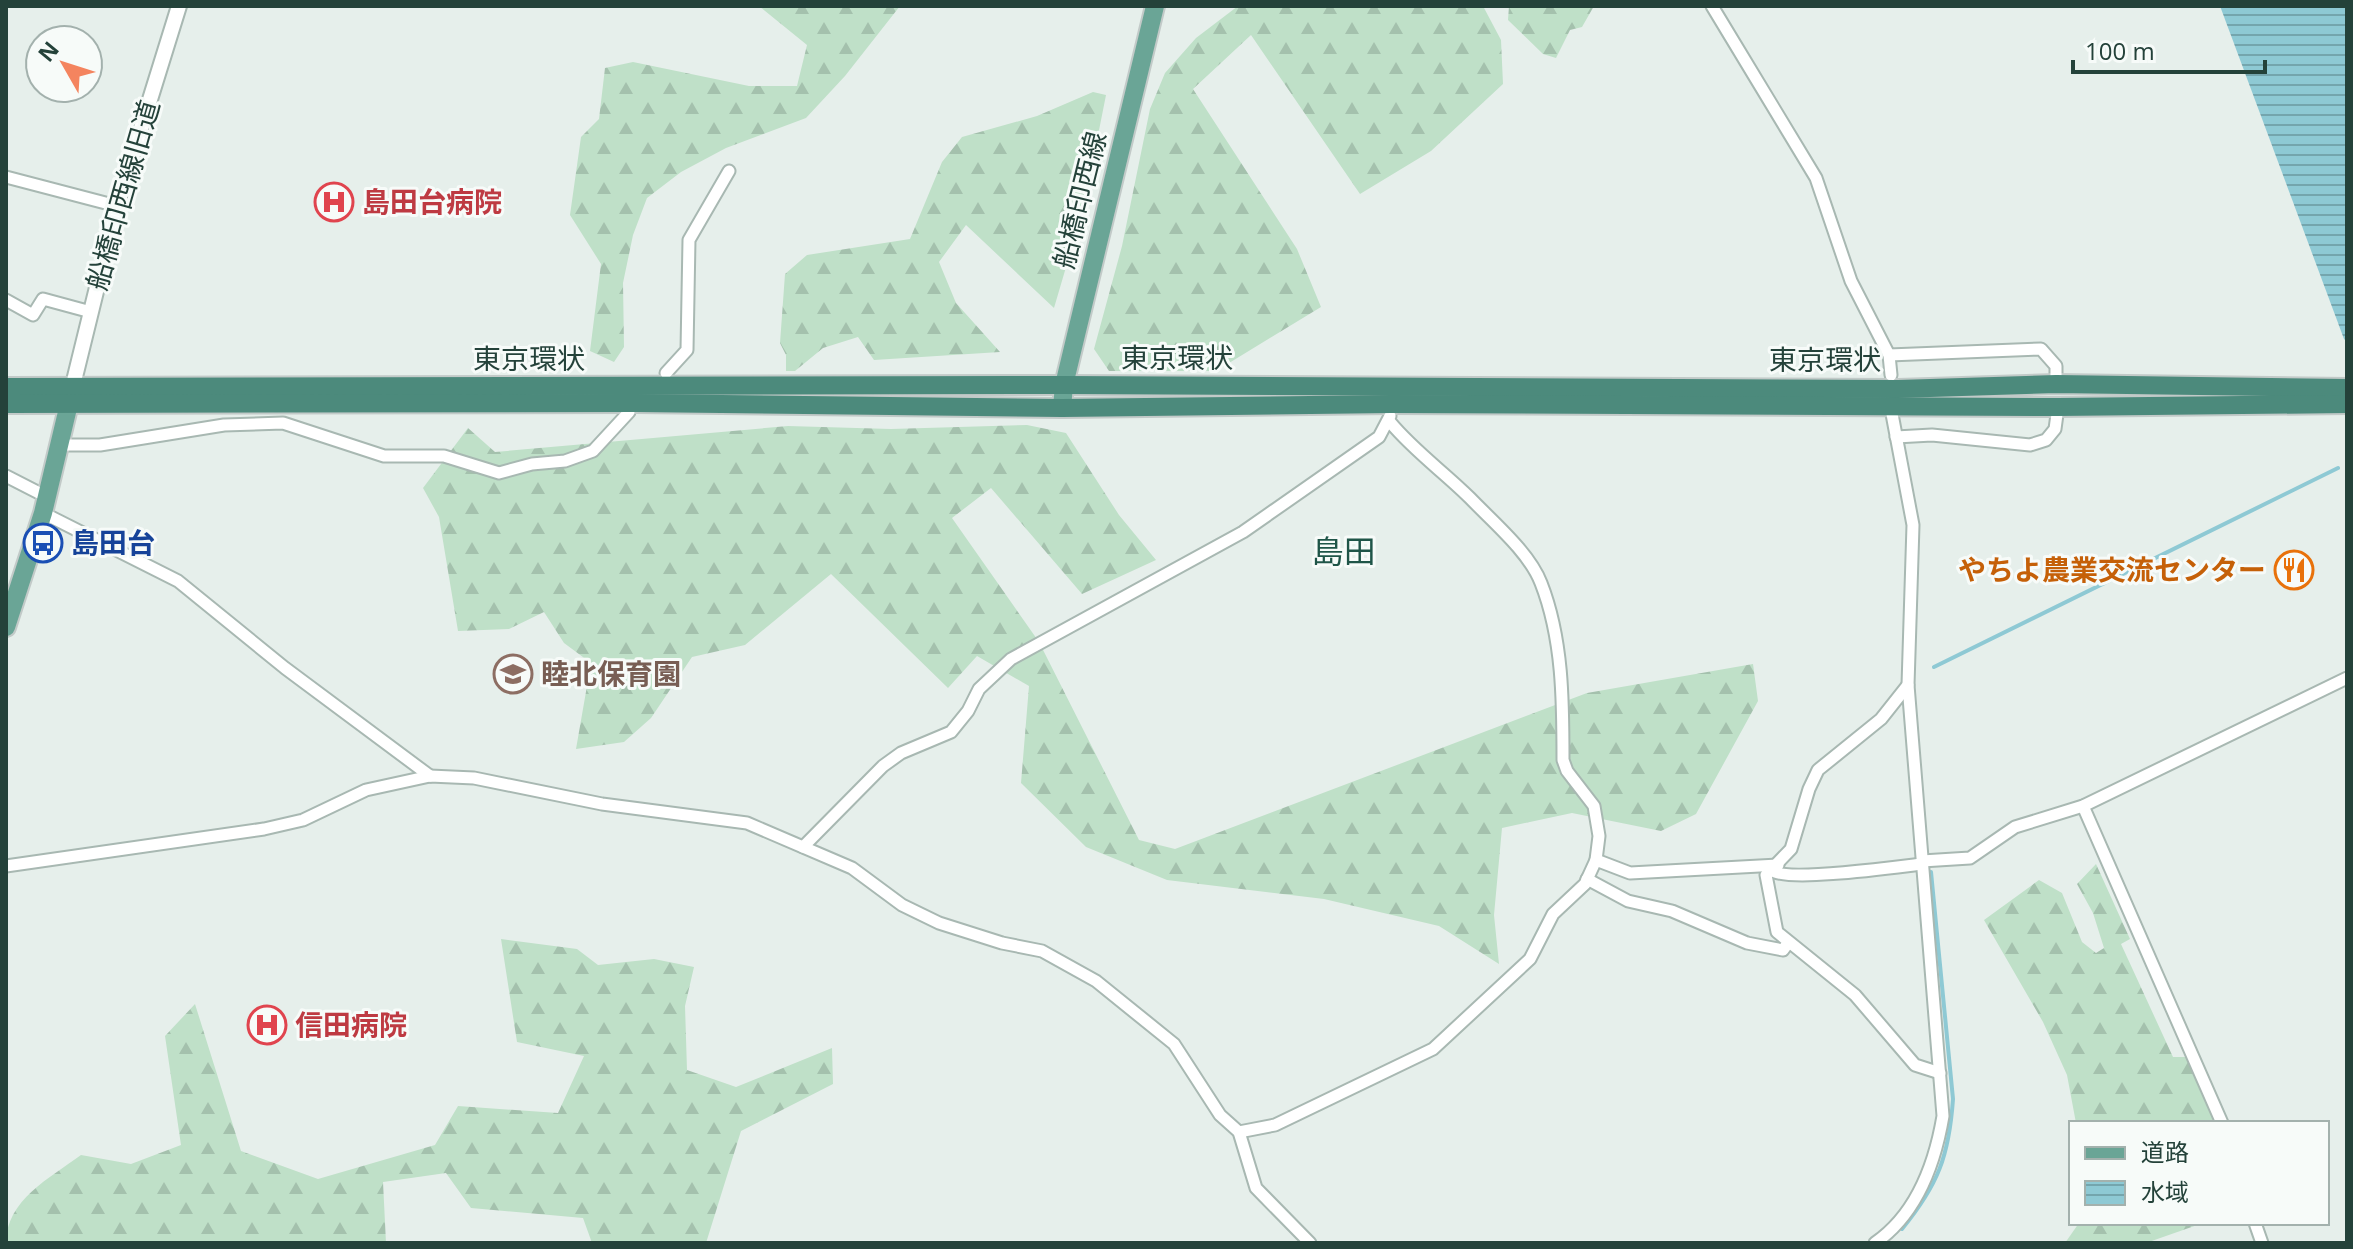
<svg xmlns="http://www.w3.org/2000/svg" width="2353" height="1249" font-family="'Open Sans','Noto Sans JP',sans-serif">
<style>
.forest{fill:url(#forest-firs)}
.water{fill:url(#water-rules)}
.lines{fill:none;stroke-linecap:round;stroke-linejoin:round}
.stream{stroke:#8ec9d4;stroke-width:4}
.minor-casing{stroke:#a8b8b2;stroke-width:15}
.tertiary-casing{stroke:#a8b8b2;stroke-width:18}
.primary-casing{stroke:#c2cac8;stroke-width:22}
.trunk-casing{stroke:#c2cac8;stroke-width:22}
.minor{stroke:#fff;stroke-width:11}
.tertiary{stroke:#fff;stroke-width:14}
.primary{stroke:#6aa596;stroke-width:18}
.trunk{stroke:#4c8a7c;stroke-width:18}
.labels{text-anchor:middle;stroke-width:6;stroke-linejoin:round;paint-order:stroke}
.street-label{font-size:28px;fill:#24423a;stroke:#f7fbf9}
.health-label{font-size:28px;font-weight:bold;fill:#be3a42;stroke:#f7fbf9;text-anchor:start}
.transit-label{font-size:28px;font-weight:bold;fill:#164399;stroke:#f7fbf9;text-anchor:start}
.food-label{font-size:28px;font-weight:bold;fill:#c56008;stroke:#f7fbf9;text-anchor:end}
.education-label{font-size:28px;font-weight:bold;fill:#785e54;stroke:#f7fbf9;text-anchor:start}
.quarter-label{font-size:32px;fill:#1f5548;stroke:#f7fbf9}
</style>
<defs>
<pattern id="forest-firs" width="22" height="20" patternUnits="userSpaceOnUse" patternTransform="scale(2)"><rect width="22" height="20" fill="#bfe0c8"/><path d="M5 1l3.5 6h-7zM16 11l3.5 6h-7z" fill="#a4c1ad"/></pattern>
<pattern id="water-rules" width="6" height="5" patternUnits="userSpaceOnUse" patternTransform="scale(2)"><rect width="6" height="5" fill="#8ec9d4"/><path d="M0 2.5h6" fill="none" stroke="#74a5ad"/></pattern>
</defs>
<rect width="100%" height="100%" fill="#e6efeb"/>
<g class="forest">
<path d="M 759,6 L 900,6 L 845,76 L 806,118 L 726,148 L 681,172 L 647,198 L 633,235 L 623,283 L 624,347 L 614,362 L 590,351 L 601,264 L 570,215 L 581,137 L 599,119 L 605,68 L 633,62 L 749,86 L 797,86 L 807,45 Z"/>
<path d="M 1238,6 L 1483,6 L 1501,40 L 1503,84 L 1431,151 L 1360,194 L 1251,35 L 1193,89 L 1297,249 L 1321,307 L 1216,371 L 1109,371 L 1094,349 L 1122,246 L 1150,109 L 1165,73 L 1196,38 Z"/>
<path d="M 1509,6 L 1594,6 L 1582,27 L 1570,30 L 1556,58 L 1543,54 L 1508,20 Z"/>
<path d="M 1093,92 L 1106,95 L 1084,206 L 1054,308 L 966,225 L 939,262 L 956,303 L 1000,352 L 874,360 L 858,337 L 823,348 L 795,371 L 786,371 L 786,355 L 780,343 L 785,274 L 807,255 L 910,239 L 942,162 L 962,137 L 1037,116 Z"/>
<path d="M 1027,425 L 1066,433 L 1119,515 L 1156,560 L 1082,594 L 991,488 L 952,518 L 1039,642 L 1139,840 L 1175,849 L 1587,693 L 1753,664 L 1758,701 L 1696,814 L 1661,831 L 1572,813 L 1502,828 L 1494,915 L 1499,964 L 1439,926 L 1324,899 L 1167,880 L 1086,847 L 1021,783 L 1029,686 L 977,656 L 948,688 L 831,574 L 745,645 L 692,657 L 651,718 L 624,742 L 576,749 L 591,663 L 564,643 L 544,612 L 509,629 L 458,631 L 439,517 L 423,488 L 468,428 L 495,452 L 788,426 L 891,429 Z"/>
<path d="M 2096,864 L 2130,939 L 2121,944 L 2173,1057 L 2187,1057 L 2215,1123 L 2076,1123 L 2067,1075 L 2043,1022 L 1984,920 L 2039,880 L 2062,893 L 2082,942 L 2096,953 L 2104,948 L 2093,913 L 2077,884 Z"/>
<path d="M 501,939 L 577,949 L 598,965 L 654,959 L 694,967 L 685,1006 L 687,1070 L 736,1087 L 832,1048 L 833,1084 L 741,1131 L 706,1243 L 592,1243 L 583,1218 L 471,1208 L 446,1173 L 383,1182 L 386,1243 L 6,1243 C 6,1200 50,1178 81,1155 L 131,1164 L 181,1145 L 165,1036 L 195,1004 L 241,1151 L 318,1179 L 435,1145 L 458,1106 L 558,1113 L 584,1056 L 517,1042 Z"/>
<path d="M 2079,1223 L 2203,1223 L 2146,1243 L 2065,1243 Z"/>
</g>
<path class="water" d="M 2220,6 L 2347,6 L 2347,342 L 2344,339 Z"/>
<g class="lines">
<g class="stream">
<path d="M 1934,667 L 2338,468"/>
<path d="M 1902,1229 C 1938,1185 1949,1156 1953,1099 L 1931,872"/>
</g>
<g class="minor-casing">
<g id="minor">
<path d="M 1712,6 L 1816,178 L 1851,281 L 1889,355 L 1891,375"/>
<path d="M 6,177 L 117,206"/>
<path d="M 6,300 L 33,315 L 43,299 L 91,312"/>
<path d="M 1889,355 L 2041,349 L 2056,366 L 2056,384"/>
<path d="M 666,373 L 687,350 L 689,240 L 729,171"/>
<path d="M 1896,437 L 1932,435 L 2030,445 L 2046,440 L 2055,429 L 2058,407"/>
<path d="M 60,445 L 100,445 L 224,425 L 283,423 L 384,456 L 444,456 L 499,473 L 532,464 L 565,461 L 593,451 L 629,412"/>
<path d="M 6,476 L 47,497"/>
<path d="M 43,513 L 178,581 L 285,668 L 430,776"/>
<path d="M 1908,685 L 1881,719 L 1818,770 L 1809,789 L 1791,849 L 1766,875 L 1777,932 L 1855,995 L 1915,1065 L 1940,1073"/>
<path d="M 2083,806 L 2222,1123"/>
<path d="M 803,847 L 883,766 L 901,753 L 951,732 L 968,711 L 979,689 L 1011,659 L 1243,532 L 1379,437 L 1390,416"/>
<path d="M 1596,860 L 1630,873 L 1778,865"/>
<path d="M 1922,861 L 1970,858 L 2015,827 L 2083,806 L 2347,678"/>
<path d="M 6,866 L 264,829 L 303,820 L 366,790 L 430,776 L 474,778 L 602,804 L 747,823 L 852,868 L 902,905 L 939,923 L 1002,943 L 1042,951 L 1096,981 L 1174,1044 L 1220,1115 L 1239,1132 L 1256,1188 L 1310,1243"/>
<path d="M 1773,871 C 1789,882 1896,867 1922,864"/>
<path d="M 1587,879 L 1628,901 L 1672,911 L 1747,943 L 1783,950 L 1788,943"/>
<path d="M 1239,1132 L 1275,1125 L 1433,1049 L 1530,959 L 1553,914 L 1585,884 L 1596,860 L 1599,836 L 1594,806 L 1567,771 L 1563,760 C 1563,702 1563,639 1541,583 C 1529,552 1493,522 1470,498 C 1444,472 1414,451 1390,422"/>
<path d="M 2255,1223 L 2262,1243"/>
<path d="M 1875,1243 C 1917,1214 1935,1163 1943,1116 L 1908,685 L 1913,525 L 1892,414"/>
</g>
</g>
<g class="tertiary-casing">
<path id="tertiary" d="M 73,385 L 117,206 L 179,6"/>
</g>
<g class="primary-casing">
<g id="primary">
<path d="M 1062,408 L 1064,385 L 1155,6"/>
<path d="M 6,627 L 43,513 L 72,391"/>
</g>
</g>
<g class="trunk-casing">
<g id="trunk">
<path d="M 6,387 L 1064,385 L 1898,389 L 2056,384 L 2347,388"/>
<path d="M 6,404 L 636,403 L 1062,408 L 1391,404 L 2058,407 L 2347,404"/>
</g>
</g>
<use href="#minor" class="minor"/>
<use href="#tertiary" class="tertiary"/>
<use href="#primary" class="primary"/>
<use href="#trunk" class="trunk"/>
</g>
<defs>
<g id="hospital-ring" transform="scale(2)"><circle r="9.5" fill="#f7fbf9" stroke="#e0444e" stroke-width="1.5"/><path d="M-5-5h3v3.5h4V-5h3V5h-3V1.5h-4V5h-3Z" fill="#e0444e"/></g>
<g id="bus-ring" transform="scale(2)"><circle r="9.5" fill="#f7fbf9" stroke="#1a4fb4" stroke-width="1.5"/><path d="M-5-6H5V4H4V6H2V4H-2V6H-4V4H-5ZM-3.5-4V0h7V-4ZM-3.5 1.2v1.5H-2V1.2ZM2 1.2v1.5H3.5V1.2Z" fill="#1a4fb4"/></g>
<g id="restaurant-ring" transform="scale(2)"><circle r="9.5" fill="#f7fbf9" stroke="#e8710a" stroke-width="1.5"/><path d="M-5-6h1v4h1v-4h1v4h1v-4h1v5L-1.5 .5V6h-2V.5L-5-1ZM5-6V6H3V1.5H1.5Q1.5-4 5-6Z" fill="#e8710a"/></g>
<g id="school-ring" transform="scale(2)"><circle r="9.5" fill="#f7fbf9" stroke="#8d6e63" stroke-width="1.5"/><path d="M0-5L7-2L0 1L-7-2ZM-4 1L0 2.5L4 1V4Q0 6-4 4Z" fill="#8d6e63"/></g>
</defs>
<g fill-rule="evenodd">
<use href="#hospital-ring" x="334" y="202"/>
<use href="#bus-ring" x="43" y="543"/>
<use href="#restaurant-ring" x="2294" y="570"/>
<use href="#school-ring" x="513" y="674"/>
<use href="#hospital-ring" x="267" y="1025"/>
</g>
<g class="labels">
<g class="street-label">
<text transform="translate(123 195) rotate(-74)" y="10">船橋印西線旧道</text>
<text transform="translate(1080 200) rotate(-76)" y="10">船橋印西線</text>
<text x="1177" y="368">東京環状</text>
<text x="529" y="369">東京環状</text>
<text x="1825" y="370">東京環状</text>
</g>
<g class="health-label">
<text x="362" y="212">島田台病院</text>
<text x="295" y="1035">信田病院</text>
</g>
<g class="transit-label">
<text x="71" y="553">島田台</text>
</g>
<g class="food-label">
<text x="2266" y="580">やちよ農業交流センター</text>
</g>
<g class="education-label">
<text x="541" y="684">睦北保育園</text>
</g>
<g class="quarter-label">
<text x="1344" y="563">島田</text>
</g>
</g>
<rect width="2353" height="1249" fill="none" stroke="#24423a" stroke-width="16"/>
<rect x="2069" y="1121" width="260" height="104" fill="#f7fbf9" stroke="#a3b1ad" stroke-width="2"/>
<rect x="2085" y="1147" width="40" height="12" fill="#6aa596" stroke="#a3b1ad" stroke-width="2"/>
<text x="2141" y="1161" font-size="24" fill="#24423a">道路</text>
<rect x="2085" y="1181" width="40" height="24" fill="url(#water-rules)" stroke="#a3b1ad" stroke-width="2"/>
<text x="2141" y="1201" font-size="24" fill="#24423a">水域</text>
<g transform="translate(64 64) rotate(309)"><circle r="38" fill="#f7fbf9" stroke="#a3b1ad" stroke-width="2"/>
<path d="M0-6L14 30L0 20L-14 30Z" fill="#f4845f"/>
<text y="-12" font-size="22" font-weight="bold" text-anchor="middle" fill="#24423a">N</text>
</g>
<path d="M2073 60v12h192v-12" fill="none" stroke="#24423a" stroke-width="4"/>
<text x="2085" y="60" font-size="24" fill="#24423a" stroke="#f7fbf9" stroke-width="6" paint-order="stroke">100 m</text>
</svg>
